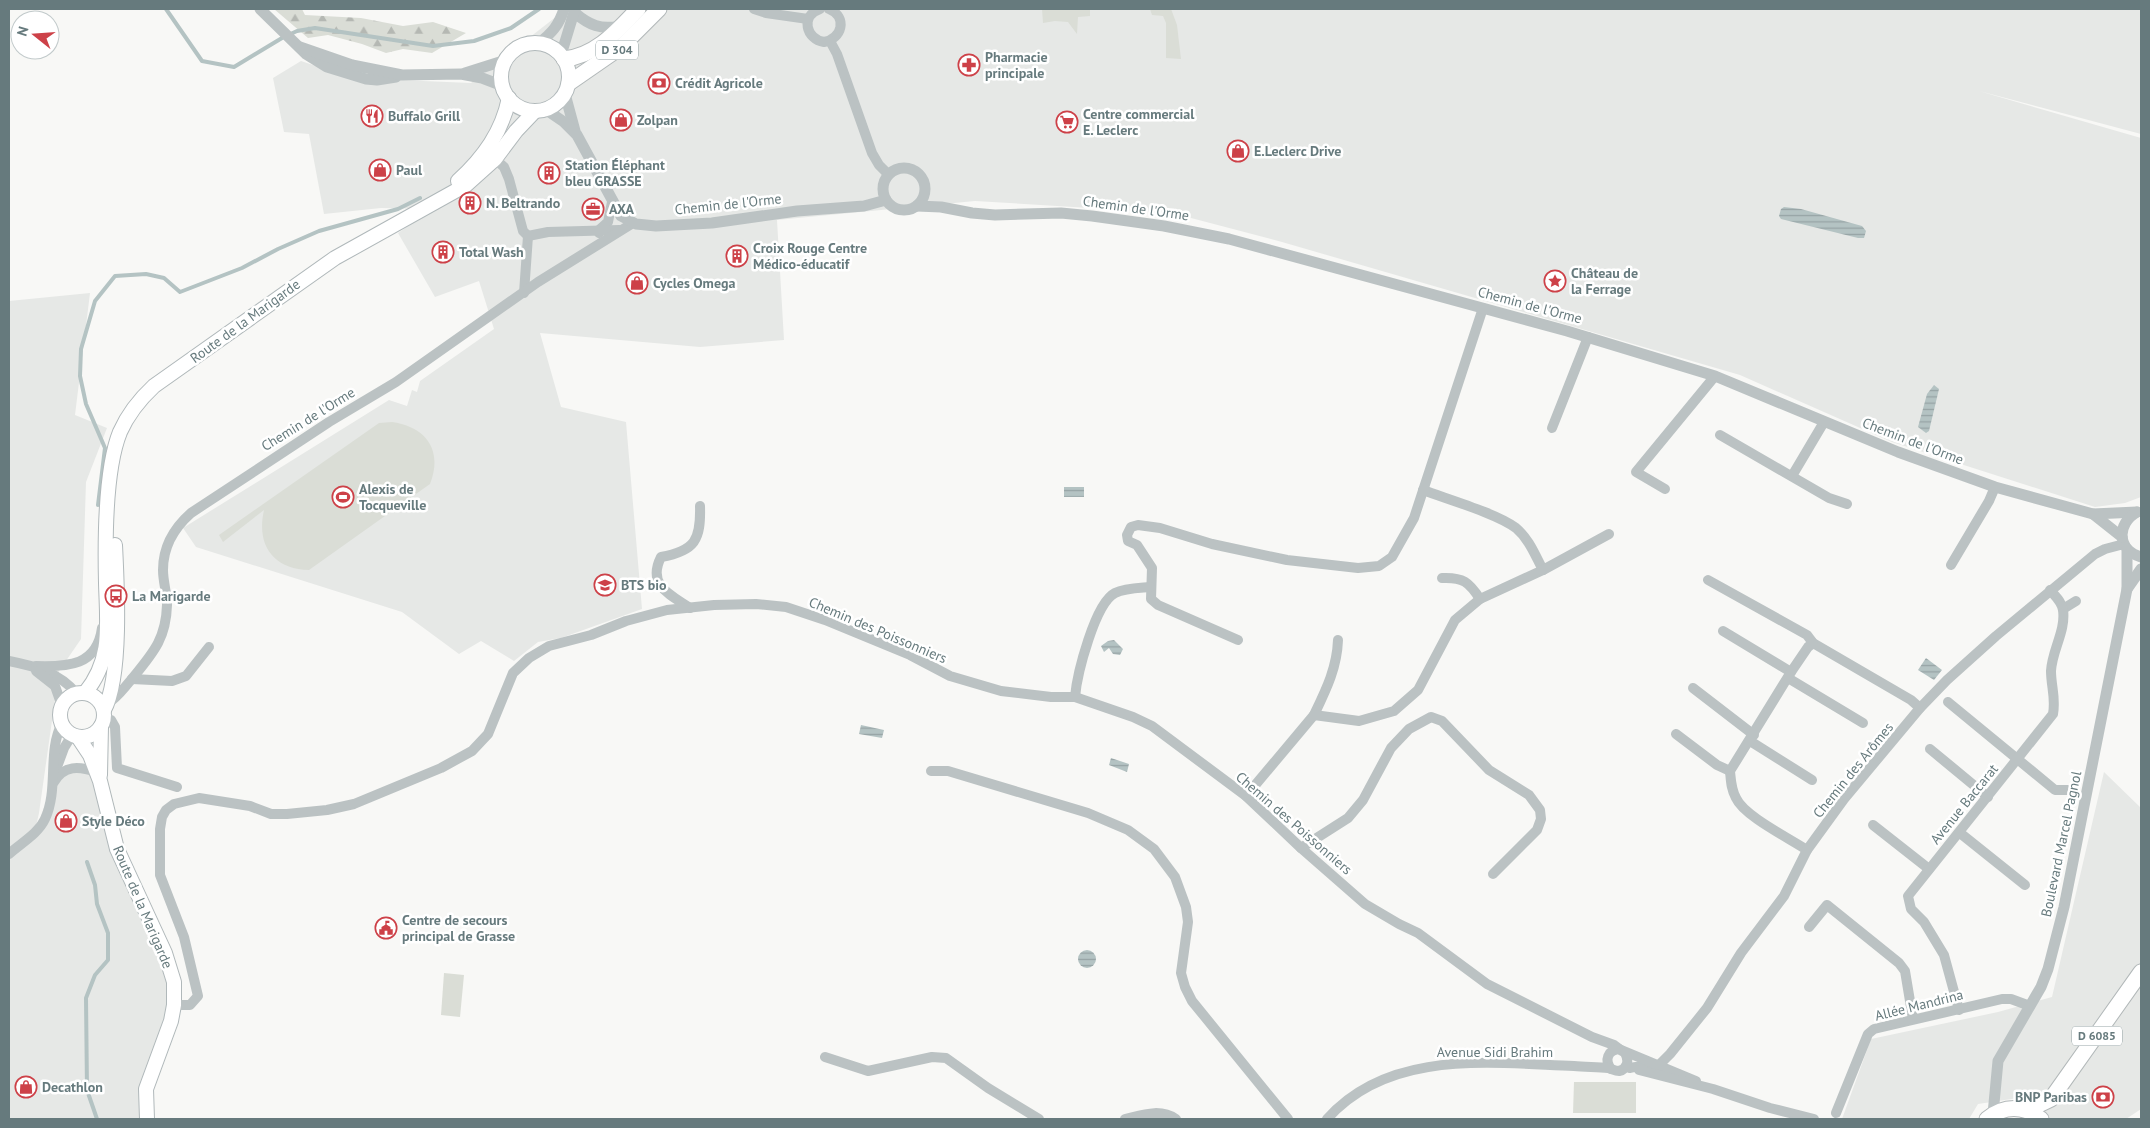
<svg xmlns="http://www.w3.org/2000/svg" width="2150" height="1128" font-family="'PT Sans',sans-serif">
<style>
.built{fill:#e6e8e6}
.grass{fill:#daddd6}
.forest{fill:url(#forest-firs)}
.water{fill:url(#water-rules)}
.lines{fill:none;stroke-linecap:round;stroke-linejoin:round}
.stream{stroke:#b4c3c3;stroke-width:4}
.secondary-casing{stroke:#b0b8ba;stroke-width:16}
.primary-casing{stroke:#b2b8b9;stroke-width:17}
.minor{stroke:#bbc2c3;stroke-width:10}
.tertiary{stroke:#bbc2c3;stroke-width:11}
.secondary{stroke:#fff;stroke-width:14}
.primary{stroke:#fff;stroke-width:15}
.labels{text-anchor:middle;stroke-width:5;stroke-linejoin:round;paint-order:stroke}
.shield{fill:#fff;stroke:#94a2a4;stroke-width:1}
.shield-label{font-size:12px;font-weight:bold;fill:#667a7d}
.poi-label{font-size:14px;font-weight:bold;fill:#667a7d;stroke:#fff;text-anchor:start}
.street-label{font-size:14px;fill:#667a7d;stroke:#fff}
</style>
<defs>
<pattern id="forest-firs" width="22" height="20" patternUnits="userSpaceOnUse" patternTransform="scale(1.25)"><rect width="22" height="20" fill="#daddd6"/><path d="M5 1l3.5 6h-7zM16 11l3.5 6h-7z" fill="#b5b8b3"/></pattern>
<pattern id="water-rules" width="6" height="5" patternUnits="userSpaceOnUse" patternTransform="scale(1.25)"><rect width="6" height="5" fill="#b4c3c3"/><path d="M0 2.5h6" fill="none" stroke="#96a3a4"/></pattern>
</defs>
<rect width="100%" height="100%" fill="#f8f8f6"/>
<g class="built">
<path d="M 566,9 L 2141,9 L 2141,134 L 1979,91 L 2141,138 L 2141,497 L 2125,503 L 2095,507 L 1892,442 L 1740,375 L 1282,242 L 1191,218 L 1139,211 L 975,201 L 777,220 L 784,340 L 700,347 L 540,333 L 561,407 L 626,422 L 642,609 L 561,638 L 538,642 L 514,661 L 481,641 L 459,654 L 402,612 L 196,547 L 183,528 L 389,400 L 407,406 L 412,390 L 417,392 L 420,381 L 494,329 L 479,281 L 435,297 L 398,233 L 433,209 L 381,208 L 324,214 L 309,134 L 284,132 L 273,78 L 301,61 L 352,78 L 471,83 Z"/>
<path d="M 90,293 L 75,415 L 107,428 L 86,482 L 81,639 L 59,671 L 39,813 L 35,831 L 55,779 L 82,768 L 101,783 L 110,820 L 176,994 L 154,1071 L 148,1119 L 9,1119 L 9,301 Z"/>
<path d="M 2104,772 L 2141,808 L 2141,1109 L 2126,1119 L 2050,1119 L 2025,1097 L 1978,1104 L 1969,1119 L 1842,1119 L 1871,1039 L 1998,1012 L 2052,997 Z"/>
</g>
<g class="grass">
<path d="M 1042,9 L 1090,9 L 1090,16 L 1078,17 L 1077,34 L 1068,22 L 1055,21 L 1043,23 Z"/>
<path d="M 1150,9 L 1171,9 L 1177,25 L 1181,59 L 1166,58 L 1166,23 L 1163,16 L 1152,15 Z"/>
<path d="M 392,422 C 427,427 443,451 430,484 L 309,570 C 273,569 256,545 264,510 L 223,542 L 219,535 L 379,423 Z"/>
<path d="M 444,973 L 464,975 L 460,1017 L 441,1015 Z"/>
<path d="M 1574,1082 L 1636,1082 L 1636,1113 L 1573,1113 Z"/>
</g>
<path class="forest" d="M 274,9 L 302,9 L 305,15 L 361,18 L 403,26 L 433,22 L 466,33 L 432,53 L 403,49 L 386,53 L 362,44 L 328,35 L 308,38 Z"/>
<g class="water">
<path d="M 1784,207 L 1801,209 L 1862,226 L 1866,231 L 1864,238 L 1858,238 L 1781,219 L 1779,216 L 1781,209 Z"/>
<path d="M 1934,385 L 1939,389 L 1929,431 L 1926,433 L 1918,427 L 1927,394 Z"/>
<rect x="1064" y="487" width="20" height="10"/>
<path d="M 1114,640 L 1123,649 L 1120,655 L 1113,654 L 1109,648 L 1104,652 L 1101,646 L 1108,641 Z"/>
<path d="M 1926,658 L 1942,670 L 1934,680 L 1918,670 Z"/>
<path d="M 861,725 L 884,730 L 882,738 L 859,734 Z"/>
<path d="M 1111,758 L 1129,764 L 1127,772 L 1109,765 Z"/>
<circle cx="1087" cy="959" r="9"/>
</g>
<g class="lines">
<g class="stream">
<path d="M 166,9 L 202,61 L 234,67 L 282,38 L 297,31 L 315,28 L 433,46 L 474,41 L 511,28 L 539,9"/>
<path d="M 98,505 L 105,448 L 86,404 L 80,376 L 81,349 L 95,301 L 115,276 L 146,274 L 164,278 L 180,292 L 242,268 L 278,249 L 319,231 L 398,209 L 420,198"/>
<path d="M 87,862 L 95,885 L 97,904 L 108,933 L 108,960 L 95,975 L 86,998 L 87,1090 L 97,1119"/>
</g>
<g class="secondary-casing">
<g id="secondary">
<circle cx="535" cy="77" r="34"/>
<path d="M 458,181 C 484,157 502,132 509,98"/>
<circle cx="82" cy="715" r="22"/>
<path d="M 85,693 C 113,659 107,624 106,583 C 105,542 105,469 120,432 C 128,414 140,399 154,386 L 335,258 L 466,185 L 495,159 L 516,131 L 535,111"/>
<path d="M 104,710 C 122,677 117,584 115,545"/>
<path d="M 78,737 L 90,755 L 100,781 L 117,849 L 165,953 L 174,982 L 174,1005 L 171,1021 L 146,1089 L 147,1119"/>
<path d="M 100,775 L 101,726"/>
</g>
</g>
<g class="primary-casing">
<g id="primary">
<path d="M 564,59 C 596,56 617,31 638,9"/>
<path d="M 569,83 L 621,47 L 659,9"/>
<path d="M 2028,1110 L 2051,1099 L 2141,972"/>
<path d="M 1987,1119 C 2004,1105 2024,1105 2041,1119"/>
</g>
</g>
<g class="minor">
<path d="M 754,9 L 766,13 L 808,19"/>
<path d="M 820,9 C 800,16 806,39 824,42 C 842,39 848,17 829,9"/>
<path d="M 830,41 L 837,54 L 872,153 L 879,165 L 888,174"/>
<path d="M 495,159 L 504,167 L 509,179 L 523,231 L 528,236 L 524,293"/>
<path d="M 599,233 L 598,231 L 608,222 L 612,202"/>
<path d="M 528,236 L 548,232 L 619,230"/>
<path d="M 1552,428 L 1588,337"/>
<path d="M 1720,435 L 1829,498 L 1847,504"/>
<path d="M 1792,476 L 1824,422"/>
<path d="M 1665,489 L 1636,472 L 1715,376"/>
<path d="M 1423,490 C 1447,499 1498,514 1516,528 C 1529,539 1535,555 1543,570"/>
<path d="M 1951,565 L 1989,501 L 1995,487"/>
<path d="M 1442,578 C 1463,577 1469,582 1480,599"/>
<path d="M 1708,580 L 1807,635 L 1813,643 L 1911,700 L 1920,708"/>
<path d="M 690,608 C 669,594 647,585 661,557 C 695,551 701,540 700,506"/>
<path d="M 2063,609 L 2076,601"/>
<path d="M 1723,631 L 1791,672"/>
<path d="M 1238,640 L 1158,605 L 1151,599 L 1152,568 L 1137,545 L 1128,541 L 1127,535 L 1131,527 L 1138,525 L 1160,528 L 1212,544 L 1287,560 L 1358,568 L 1379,566 L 1392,557 L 1414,518 L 1483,308"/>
<path d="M 9,661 C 34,666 59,672 76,693"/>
<path d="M 36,666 C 68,667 97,666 102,628"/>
<path d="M 36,671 L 55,686 L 62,706"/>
<path d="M 1788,678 L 1863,723"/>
<path d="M 132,679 L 172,681 L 186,676 L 209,647"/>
<path d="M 1693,688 L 1754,735"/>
<path d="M 1075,697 C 1077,674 1095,603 1115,593 C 1125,588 1139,588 1150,587"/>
<path d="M 1948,702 L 2055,790 L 2068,790"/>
<path d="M 107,704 C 118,697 123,689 131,680 C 152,654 166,640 167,605 C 167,593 163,582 163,570 C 163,547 174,528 191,513 L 329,422 L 396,382 L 538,282 L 633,223"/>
<path d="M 1314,715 C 1326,690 1337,668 1338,640"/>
<path d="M 104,718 L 111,720 L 115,727 L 117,768 L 177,787"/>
<path d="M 1676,734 L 1717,765 L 1730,771"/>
<path d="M 1750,741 L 1812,780"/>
<path d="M 1930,749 L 1988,797"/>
<path d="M 57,767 L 64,748 L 72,735"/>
<path d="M 931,771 L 948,771 L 1088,813 L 1128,830 L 1154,849 L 1175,877 L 1186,907 L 1188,922 L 1181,973 L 1185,987 L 1192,1001 L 1288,1119"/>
<path d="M 54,782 C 64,765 79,766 96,772"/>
<path d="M 1246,796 L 1314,715 L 1359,721 L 1394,711 L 1418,690 L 1455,620 L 1480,599 L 1543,570 L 1609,534"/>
<path d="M 1873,825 L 1929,869"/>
<path d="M 1960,833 L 2025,885"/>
<path d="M 1301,848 L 1348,818 L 1363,800 L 1391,748 L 1409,729 L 1431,717 L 1442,721 L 1489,770 L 1529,795 L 1540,810 L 1541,819 L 1537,830 L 1493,874"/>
<path d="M 1807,850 C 1789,838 1744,816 1736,798 C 1731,789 1731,781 1730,771 L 1791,672 L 1808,647 L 1813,643"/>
<path d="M 9,854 C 21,843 38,834 45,819 C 59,789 47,752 62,723"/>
<path d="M 1809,927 L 1827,905 L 1899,963 L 1905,971 L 1913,1019"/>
<path d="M 174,1005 L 190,1005 L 198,996 L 184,937 L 160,875 L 160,829 L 162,817 L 166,810 L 174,804 L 199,798 L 250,806 L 271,814 L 287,814 L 327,810 L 354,804 L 441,768 L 472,751 L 488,734 L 513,673 L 529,658 L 549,646 L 591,635 L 626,621 L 667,610 L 714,605 L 756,604 L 786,607 L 825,620 L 910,655 L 950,676 L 1001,691 L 1051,697 L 1075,697 L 1133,717 L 1152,726 L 1246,796 L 1301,848 L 1365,904 L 1399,924 L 1418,933 L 1487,984 L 1592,1037 L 1614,1045 L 1622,1051"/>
<path d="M 1959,1010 L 1944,955 L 1924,922 L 1911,909 L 1908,896 L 2053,714 C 2056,698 2051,686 2051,671 C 2052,650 2066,631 2063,610 C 2062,602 2055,596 2050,590"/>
<path d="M 825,1057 L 868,1071 L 932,1057 L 946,1058 L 988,1088 L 1039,1119"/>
<path d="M 1630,1068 C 1640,1065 1649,1068 1659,1065 L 1670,1054 L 1707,1008 L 1741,953 L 1784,896 L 1807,850 L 1844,799 L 1920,708 L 1947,680 L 1996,636 L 2095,554 L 2105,549 L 2124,544"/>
<path d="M 1611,1069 C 1604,1060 1608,1050 1619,1049 L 1696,1081"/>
<path d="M 1639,1070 L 1713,1089 L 1770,1108 L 1814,1119"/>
<path d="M 1836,1113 L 1868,1034 L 1874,1029 L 2002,999 L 2011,999 L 2030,1006"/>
<path d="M 1125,1119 C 1142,1115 1160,1108 1176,1119"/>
<path d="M 1327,1119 C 1389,1049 1490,1063 1574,1066 C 1585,1067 1597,1067 1608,1068 C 1612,1069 1615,1071 1619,1071 C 1628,1069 1629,1060 1625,1053"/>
</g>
<g class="tertiary">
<path d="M 260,9 L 306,54 L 327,67 L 366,79 L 377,80 L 396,77"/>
<path d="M 575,13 C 589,25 601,30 619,26"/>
<path d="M 539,43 C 552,33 559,25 564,9"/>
<path d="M 300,47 L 352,65 L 402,75 L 461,74 L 482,78 L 503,86"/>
<path d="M 561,55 L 575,9"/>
<path d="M 465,73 L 506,60"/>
<path d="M 565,94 L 575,131"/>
<path d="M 545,109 L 564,122 L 577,135 L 621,216 L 636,224 L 656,226 L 712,223 L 797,211 L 864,206 L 886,200"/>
<circle cx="904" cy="189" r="21"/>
<path d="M 917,206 L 941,207 L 972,213 L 995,215 L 1061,213 L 1092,216 L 1164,226 L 1229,239 L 1567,331 L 1715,376 L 1898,452 L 1995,487 L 2093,514 L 2137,512"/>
<path d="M 2137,512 C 2116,524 2117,550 2141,557"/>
<path d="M 2093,514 L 2122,537"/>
<path d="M 2127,589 L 2141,569"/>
<path d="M 1993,1114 L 1998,1061 L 2041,987 L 2048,969 L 2064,907 L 2127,589 L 2127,549"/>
</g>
<use href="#secondary" class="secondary"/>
<use href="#primary" class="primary"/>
</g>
<defs>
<g id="pharmacy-ring" transform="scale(1.125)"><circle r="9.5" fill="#fff" stroke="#cd4148" stroke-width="1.5"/><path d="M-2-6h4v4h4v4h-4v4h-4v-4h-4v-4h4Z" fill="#cd4148"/></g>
<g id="bank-ring" transform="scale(1.125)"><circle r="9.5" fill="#fff" stroke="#cd4148" stroke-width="1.5"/><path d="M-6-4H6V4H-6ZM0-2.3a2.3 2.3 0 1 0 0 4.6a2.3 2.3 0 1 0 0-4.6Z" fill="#cd4148"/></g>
<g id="restaurant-ring" transform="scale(1.125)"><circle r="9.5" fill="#fff" stroke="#cd4148" stroke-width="1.5"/><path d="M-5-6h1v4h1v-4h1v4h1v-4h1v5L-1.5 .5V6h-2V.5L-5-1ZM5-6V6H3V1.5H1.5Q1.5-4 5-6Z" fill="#cd4148"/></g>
<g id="shop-ring" transform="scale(1.125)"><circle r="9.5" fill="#fff" stroke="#cd4148" stroke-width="1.5"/><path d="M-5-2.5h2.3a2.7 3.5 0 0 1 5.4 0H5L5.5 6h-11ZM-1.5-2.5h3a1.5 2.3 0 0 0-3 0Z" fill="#cd4148"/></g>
<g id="supermarket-ring" transform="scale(1.125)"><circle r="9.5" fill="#fff" stroke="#cd4148" stroke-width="1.5"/><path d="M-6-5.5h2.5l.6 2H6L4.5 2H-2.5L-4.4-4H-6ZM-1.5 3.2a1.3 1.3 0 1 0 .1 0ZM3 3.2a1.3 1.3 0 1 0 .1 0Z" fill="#cd4148"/></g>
<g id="building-ring" transform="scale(1.125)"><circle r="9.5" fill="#fff" stroke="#cd4148" stroke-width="1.5"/><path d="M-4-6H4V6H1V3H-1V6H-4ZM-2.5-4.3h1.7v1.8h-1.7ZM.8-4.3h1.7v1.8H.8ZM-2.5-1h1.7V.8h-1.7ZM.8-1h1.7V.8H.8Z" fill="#cd4148"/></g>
<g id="office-ring" transform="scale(1.125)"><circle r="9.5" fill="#fff" stroke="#cd4148" stroke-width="1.5"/><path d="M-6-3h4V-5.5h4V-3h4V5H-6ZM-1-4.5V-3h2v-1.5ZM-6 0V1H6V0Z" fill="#cd4148"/></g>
<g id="sight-ring" transform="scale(1.125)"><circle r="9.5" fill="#fff" stroke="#cd4148" stroke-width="1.5"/><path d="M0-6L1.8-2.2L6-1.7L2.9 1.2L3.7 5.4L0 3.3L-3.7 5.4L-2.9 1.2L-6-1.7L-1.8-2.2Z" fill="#cd4148"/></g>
<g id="stadium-ring" transform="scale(1.125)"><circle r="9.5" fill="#fff" stroke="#cd4148" stroke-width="1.5"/><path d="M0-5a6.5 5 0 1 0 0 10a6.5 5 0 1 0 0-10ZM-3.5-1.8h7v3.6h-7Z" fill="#cd4148"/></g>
<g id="school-ring" transform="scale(1.125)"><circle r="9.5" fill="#fff" stroke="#cd4148" stroke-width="1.5"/><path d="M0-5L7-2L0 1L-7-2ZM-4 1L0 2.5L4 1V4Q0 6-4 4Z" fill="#cd4148"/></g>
<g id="bus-ring" transform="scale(1.125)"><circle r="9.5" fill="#fff" stroke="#cd4148" stroke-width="1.5"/><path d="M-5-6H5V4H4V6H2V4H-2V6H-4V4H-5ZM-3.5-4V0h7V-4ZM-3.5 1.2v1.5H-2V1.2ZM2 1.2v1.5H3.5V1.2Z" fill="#cd4148"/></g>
<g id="civic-ring" transform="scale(1.125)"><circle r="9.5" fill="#fff" stroke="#cd4148" stroke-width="1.5"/><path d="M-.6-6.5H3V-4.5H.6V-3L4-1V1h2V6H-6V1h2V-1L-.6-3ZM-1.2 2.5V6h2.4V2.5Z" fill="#cd4148"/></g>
</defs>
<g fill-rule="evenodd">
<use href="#pharmacy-ring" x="969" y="65"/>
<use href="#bank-ring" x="659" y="83"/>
<use href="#restaurant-ring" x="372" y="116"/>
<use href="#shop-ring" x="621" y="120"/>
<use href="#supermarket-ring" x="1067" y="122"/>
<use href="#shop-ring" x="1238" y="151"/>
<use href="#shop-ring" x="380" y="170"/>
<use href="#building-ring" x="549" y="173"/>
<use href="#building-ring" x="470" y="203"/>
<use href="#office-ring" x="593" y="209"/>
<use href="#building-ring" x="443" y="252"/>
<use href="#building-ring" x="737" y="256"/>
<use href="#sight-ring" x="1555" y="281"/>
<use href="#shop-ring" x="637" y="283"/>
<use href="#stadium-ring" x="343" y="497"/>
<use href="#school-ring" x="605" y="585"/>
<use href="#bus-ring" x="116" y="596"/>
<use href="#shop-ring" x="66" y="821"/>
<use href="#civic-ring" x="386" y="928"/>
<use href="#shop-ring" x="26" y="1087"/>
<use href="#bank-ring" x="2103" y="1097"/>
</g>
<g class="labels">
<g class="shield">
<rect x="596" y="40.5" width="42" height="19" rx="4"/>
<rect x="2072" y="1026.5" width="50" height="19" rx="4"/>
</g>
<g class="shield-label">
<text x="617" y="54">D 304</text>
<text x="2097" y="1040">D 6085</text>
</g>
<g class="poi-label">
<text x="985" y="62">Pharmacie<tspan x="985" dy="16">principale</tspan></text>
<text x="675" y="88">Crédit Agricole</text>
<text x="1083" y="119">Centre commercial<tspan x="1083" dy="16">E. Leclerc</tspan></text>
<text x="388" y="121">Buffalo Grill</text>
<text x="637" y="125">Zolpan</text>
<text x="1254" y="156">E.Leclerc Drive</text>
<text x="565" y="170">Station Éléphant<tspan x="565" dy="16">bleu GRASSE</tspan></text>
<text x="396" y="175">Paul</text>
<text x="486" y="208">N. Beltrando</text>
<text x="609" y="214">AXA</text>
<text x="753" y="253">Croix Rouge Centre<tspan x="753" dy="16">Médico-éducatif</tspan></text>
<text x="459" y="257">Total Wash</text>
<text x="1571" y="278">Château de<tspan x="1571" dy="16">la Ferrage</tspan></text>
<text x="653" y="288">Cycles Omega</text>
<text x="359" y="494">Alexis de<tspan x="359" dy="16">Tocqueville</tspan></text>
<text x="621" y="590">BTS bio</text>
<text x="132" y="601">La Marigarde</text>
<text x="82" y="826">Style Déco</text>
<text x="402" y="925">Centre de secours<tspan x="402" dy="16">principal de Grasse</tspan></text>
<text x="42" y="1092">Decathlon</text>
<text x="2087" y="1102" text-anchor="end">BNP Paribas</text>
</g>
<g class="street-label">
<text transform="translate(728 204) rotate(-6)" y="5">Chemin de l'Orme</text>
<text transform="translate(1136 208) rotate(8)" y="5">Chemin de l'Orme</text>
<text transform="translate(1530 305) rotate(15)" y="5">Chemin de l'Orme</text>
<text transform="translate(245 321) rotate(-36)" y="5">Route de la Marigarde</text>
<text transform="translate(308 419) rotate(-32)" y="5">Chemin de l'Orme</text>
<text transform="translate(1913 441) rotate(21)" y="5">Chemin de l'Orme</text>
<text transform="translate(878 630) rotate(23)" y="5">Chemin des Poissonniers</text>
<text transform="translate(1853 770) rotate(-51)" y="5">Chemin des Arômes</text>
<text transform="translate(1964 804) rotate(-51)" y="5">Avenue Baccarat</text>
<text transform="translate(1294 823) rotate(41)" y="5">Chemin des Poissonniers</text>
<text transform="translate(2061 844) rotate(-78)" y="5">Boulevard Marcel Pagnol</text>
<text transform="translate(143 907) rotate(67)" y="5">Route de la Marigarde</text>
<text transform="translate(1919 1005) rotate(-14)" y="5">Allée Mandrina</text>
<text x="1495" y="1057">Avenue Sidi Brahim</text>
</g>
</g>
<rect width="2150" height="1128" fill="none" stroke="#667a7d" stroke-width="20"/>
<g transform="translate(35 35) rotate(287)"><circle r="24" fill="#ffffff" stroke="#c2cacb"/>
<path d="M0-4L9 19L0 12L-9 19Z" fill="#cd4148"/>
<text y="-8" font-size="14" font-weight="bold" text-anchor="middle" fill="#667a7d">N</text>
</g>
</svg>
